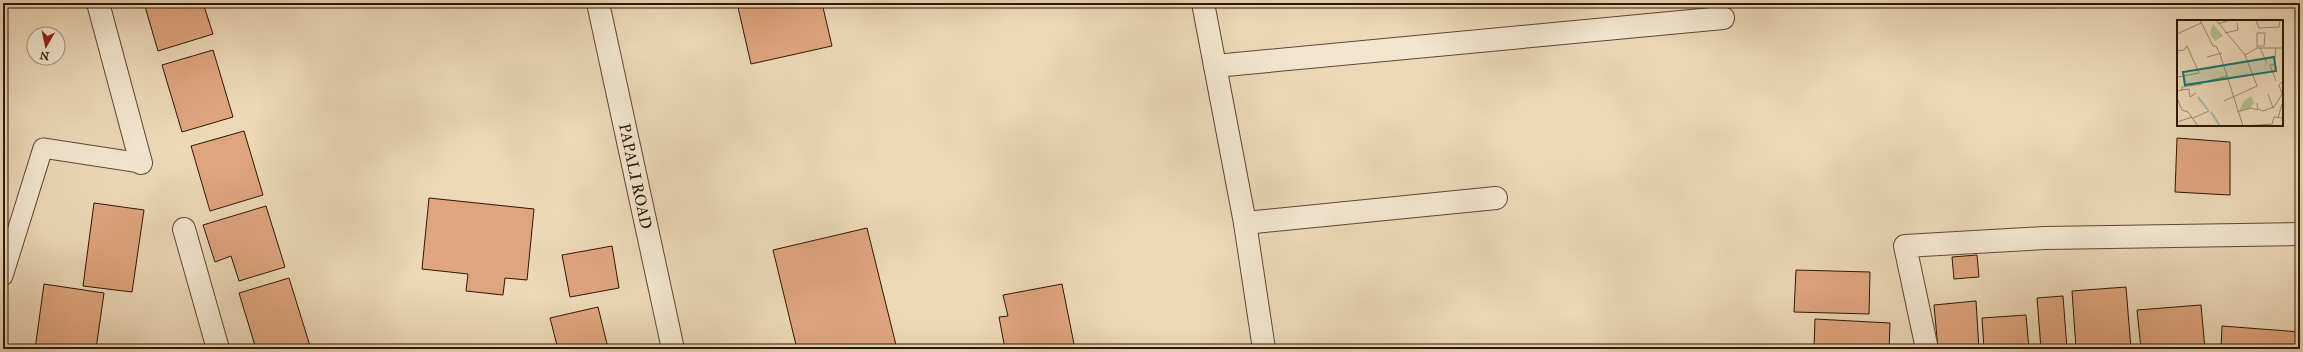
<svg xmlns="http://www.w3.org/2000/svg" width="2303" height="352" font-family="'IM FELL Great Primer',serif">
<style>
.building{fill:#dfa57f;stroke:#2e1705}
.lines{fill:none;stroke-linecap:round;stroke-linejoin:round}
.service-casing{stroke:#5e4732;stroke-width:21}
.minor-casing{stroke:#5e4732;stroke-width:24}
.service{stroke:#f3e6d0;stroke-width:19}
.minor{stroke:#f3e6d0;stroke-width:22}
.labels{text-anchor:middle;stroke-width:3;stroke-linejoin:round;paint-order:stroke}
.street-label{font-size:16px;fill:#2e1705;stroke:#f3e6d0}
.inset-river{fill:none;stroke:#99baac;stroke-width:2}
.inset-road{fill:none;stroke:#a08b70;stroke-width:1}
.view{fill:#0f766e;fill-opacity:0.15;stroke:#0f766e;stroke-width:2}
.inset-edge{fill:none;stroke:#2e1705;stroke-width:2}
</style>
<rect width="100%" height="100%" fill="#ecd8b7"/>
<filter id="stains"><feTurbulence type="fractalNoise" baseFrequency=".005" numOctaves="4"/><feColorMatrix values="0 0 0 0 .2 0 0 0 0 .09 0 0 0 0 .02 0 0 0 .5 -.17"/></filter>
<radialGradient id="worn" r=".72"><stop offset=".6" stop-color="#630" stop-opacity="0"/><stop offset="1" stop-color="#630" stop-opacity=".3"/></radialGradient>
<g class="building">
<path d="M 144,3 L 203,3 L 213,34 L 158,51 Z"/>
<path d="M 737,3 L 822,3 L 832,46 L 751,64 Z"/>
<path d="M 213,50 L 233,117 L 182,132 L 162,65 Z"/>
<path d="M 244,131 L 263,195 L 210,211 L 191,146 Z"/>
<path d="M 2177,138 L 2230,142 L 2230,195 L 2175,192 Z"/>
<path d="M 429,198 L 534,209 L 527,280 L 505,278 L 503,295 L 466,291 L 468,274 L 422,269 Z"/>
<path d="M 94,203 L 144,210 L 132,292 L 83,286 Z"/>
<path d="M 266,206 L 285,267 L 239,281 L 231,256 L 215,262 L 203,225 Z"/>
<path d="M 867,228 L 897,349 L 797,349 L 773,250 Z"/>
<path d="M 612,246 L 619,288 L 570,297 L 562,255 Z"/>
<path d="M 1977,255 L 1979,277 L 1954,279 L 1952,257 Z"/>
<path d="M 1796,270 L 1870,272 L 1869,314 L 1794,312 Z"/>
<path d="M 289,278 L 310,346 L 299,349 L 256,349 L 239,293 Z"/>
<path d="M 44,284 L 104,293 L 96,349 L 35,349 Z"/>
<path d="M 1062,284 L 1075,349 L 1005,349 L 999,317 L 1008,316 L 1003,295 Z"/>
<path d="M 2126,287 L 2131,349 L 2076,349 L 2072,291 Z"/>
<path d="M 2063,296 L 2067,349 L 2041,349 L 2037,298 Z"/>
<path d="M 1976,301 L 1979,349 L 1938,349 L 1934,305 Z"/>
<path d="M 2201,305 L 2205,349 L 2141,349 L 2137,310 Z"/>
<path d="M 598,307 L 607,344 L 588,349 L 558,349 L 550,318 Z"/>
<path d="M 2026,315 L 2029,349 L 1984,349 L 1982,318 Z"/>
<path d="M 1815,319 L 1890,323 L 1889,349 L 1814,349 Z"/>
<path d="M 2222,326 L 2300,332 L 2300,349 L 2221,349 Z"/>
</g>
<g class="lines">
<g class="service-casing">
<path id="service" d="M 3,276 L 43,148 L 141,163"/>
</g>
<g class="minor-casing">
<g id="minor">
<path d="M 98,3 L 141,163"/>
<path d="M 598,3 L 673,349"/>
<path d="M 1203,3 L 1245,223 L 1264,349"/>
<path d="M 1215,66 L 1723,18"/>
<path d="M 1245,223 L 1496,198"/>
<path d="M 184,229 L 218,349"/>
<path d="M 1927,349 L 1905,246 L 2045,238 L 2300,234"/>
</g>
</g>
<use href="#service" class="service"/>
<use href="#minor" class="minor"/>
</g>
<g class="labels">
<g class="street-label">
<text transform="translate(636 176) rotate(78)" y="6">PAPALI ROAD</text>
</g>
</g>
<g transform="translate(2177 20)">
<rect width="106" height="106" fill="#ecd8b7"/>
<path d="M 36,4 L 46,16 L 38,21 L 33,14 ZM 74,76 L 77,83 L 73,88 L 62,91 L 67,81 Z" fill="#b6bf8f"/>
<path class="inset-river" d="M 21,77 L 31,90M 34,92 L 43,106"/>
<path class="inset-road" d="M 23,0 L 36,26 L 39,26 L 43,34 L 66,106M 39,0 L 68,35 L 80,28 L 106,28M 79,0 L 82,8 L 102,7 L 103,0M 41,4 L 53,0M 48,13 L 61,10 L 60,3M 0,14 L 24,3M 80,26 L 87,26 L 88,13 L 80,13 L 80,28M 83,28 L 90,43M 99,28 L 97,45 L 93,45 L 99,61M 0,31 L 7,30 L 10,26 L 22,53 L 1,57 L 0,54M 30,37 L 45,33M 31,61 L 51,56M 4,70 L 12,69 L 13,77 L 19,73M 0,71 L 5,70 L 5,67 L 25,64M 91,74 L 96,88M 0,78 L 5,90 L 11,92 L 21,106M 47,81 L 80,66 L 68,35M 82,89 L 86,91 L 97,87 L 105,74 L 102,65 L 106,61M 60,92 L 74,88 L 81,90 L 80,83M 16,98 L 32,91M 101,98 L 105,84M 0,102 L 15,97M 67,106 L 95,104 L 97,97 L 106,98"/>
<path class="view" d="M 97,37 L 99,51 L 8,65 L 6,52 Z"/>
<rect width="106" height="106" class="inset-edge"/>
</g>
<rect width="2303" height="352" fill="none" stroke="#ecd8b7" stroke-width="16"/>
<rect x="4" y="4" width="2295" height="344" fill="none" stroke="#2e1705" stroke-width="2"/>
<rect x="8" y="8" width="2287" height="336" fill="none" stroke="#2e1705"/>
<g transform="translate(46 46) rotate(189)"><circle r="19" fill="#f3e6d0" stroke="#a4937f"/>
<path d="M0-3L7 15L0 10L-7 15Z" fill="#8f2418"/>
<text y="-6" font-size="11" font-weight="bold" text-anchor="middle" fill="#2e1705">N</text>
</g>
<rect width="100%" height="100%" filter="url(#stains)"/>
<rect width="100%" height="100%" fill="url(#worn)"/>
</svg>
